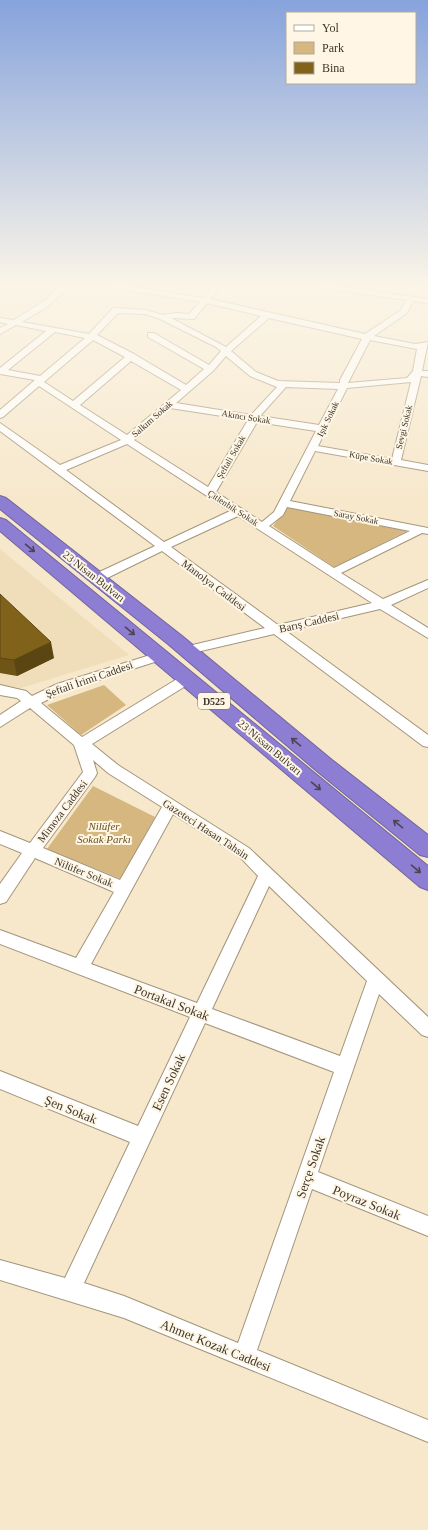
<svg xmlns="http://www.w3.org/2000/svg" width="428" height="1530" font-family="'Times New Roman',serif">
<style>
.built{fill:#f0debb}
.green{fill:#d5b77f}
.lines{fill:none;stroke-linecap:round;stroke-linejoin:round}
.minor-casing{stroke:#a3957b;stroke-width:2}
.highway-casing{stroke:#716599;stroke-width:2}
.minor{fill:#fff;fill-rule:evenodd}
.highway{fill:#8d7ed4;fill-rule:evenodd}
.wall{fill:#6f5417}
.shaded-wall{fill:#5a4513}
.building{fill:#81621b;stroke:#5a4513}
.oneway{stroke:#4d454e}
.labels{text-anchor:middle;stroke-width:4;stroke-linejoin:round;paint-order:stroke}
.far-street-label{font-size:9px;fill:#3d372c;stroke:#fff6e5}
.shield{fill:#fff6e5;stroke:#777064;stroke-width:1}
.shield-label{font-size:10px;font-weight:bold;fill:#3d372c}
.street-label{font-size:11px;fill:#3d372c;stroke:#fff6e5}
.park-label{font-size:11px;font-style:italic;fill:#68501d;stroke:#fff6e5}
.near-street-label{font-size:13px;fill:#3d372c;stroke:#fff6e5}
</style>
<rect width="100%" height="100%" fill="#f7e8cc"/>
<g class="built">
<path d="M 0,286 L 57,286 L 41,301 L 7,317 L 0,316 Z"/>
<path d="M 0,549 L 129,655 L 18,689 L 0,686 Z"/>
</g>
<g class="green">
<path d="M 287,507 L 407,531 L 334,567 L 273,526 Z"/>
<path d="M 104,685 L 126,705 L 81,735 L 47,705 Z"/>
<path d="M 93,786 L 155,817 L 121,879 L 47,849 Z"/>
</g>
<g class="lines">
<g class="minor-casing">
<g id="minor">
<path d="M 60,286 L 69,286 L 50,305 L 22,322 L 89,334 L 113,308 L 145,310 L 163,315 L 176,313 L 189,314 L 200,302 L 113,288 L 109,286 L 129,286 L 203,298 L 213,286 L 221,286 L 210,299 L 365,334 L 401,310 L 406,300 L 321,288 L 317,286 L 338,286 L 428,299 L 428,303 L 413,301 L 407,313 L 374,336 L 415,344 L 428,342 L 422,371 L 428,371 L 428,377 L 421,376 L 401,460 L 428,465 L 428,471 L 315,451 L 290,501 L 428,528 L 428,534 L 422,533 L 341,573 L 383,599 L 428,580 L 428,588 L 391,605 L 428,628 L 428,638 L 380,609 L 286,631 L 428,735 L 428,747 L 423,746 L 274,634 L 188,654 L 184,653 L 182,650 L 184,647 L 265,628 L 162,551 L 101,581 L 93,581 L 91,578 L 93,575 L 155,546 L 0,431 L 0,423 L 60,465 L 121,440 L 39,386 L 3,417 L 0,418 L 0,410 L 35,380 L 0,374 L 0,368 L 46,331 L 16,325 L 0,334 L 0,328 L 8,324 L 0,322 L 0,318 L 14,320 L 44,301 ZM 207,303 L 261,316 L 226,347 L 171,318 L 194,319 ZM 118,313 L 145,314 L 160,319 L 216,347 L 221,351 L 209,365 L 154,333 L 148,333 L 148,337 L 204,369 L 186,385 L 134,354 L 97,335 ZM 269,318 L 362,339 L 340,380 L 340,383 L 278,381 L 256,372 L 231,351 ZM 55,332 L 85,338 L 40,376 L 8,370 ZM 93,340 L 125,357 L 73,401 L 44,382 ZM 370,340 L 417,349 L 413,371 L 407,378 L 348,383 ZM 226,356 L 250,376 L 277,387 L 251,415 L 176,403 L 213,371 ZM 131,361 L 181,390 L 127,435 L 80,405 ZM 411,382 L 392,459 L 318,446 L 347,388 ZM 286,387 L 338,389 L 319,425 L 260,416 ZM 170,408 L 248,420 L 208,487 L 134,440 ZM 257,422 L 316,431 L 274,512 L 262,522 L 216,492 ZM 127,444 L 230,511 L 164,542 L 66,470 ZM 287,507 L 410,531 L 334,568 L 269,526 L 283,515 ZM 238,516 L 372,603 L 278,625 L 171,547 Z"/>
<path d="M 160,652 L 164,653 L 166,656 L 164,659 L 67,690 L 41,703 L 82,737 L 182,676 L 192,676 L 193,679 L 192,682 L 92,744 L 118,765 L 249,848 L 428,1017 L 428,1037 L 422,1035 L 379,994 L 318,1172 L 428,1216 L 428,1236 L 312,1189 L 257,1350 L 428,1420 L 428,1442 L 124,1318 L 0,1280 L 0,1260 L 65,1278 L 130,1142 L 0,1089 L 0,1071 L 138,1126 L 190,1017 L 0,944 L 0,930 L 76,958 L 114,892 L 35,858 L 6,902 L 0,904 L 0,884 L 22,853 L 0,844 L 0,831 L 30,843 L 83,772 L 74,745 L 30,708 L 0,727 L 0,715 L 21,701 L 17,698 L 0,695 L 0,685 L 26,691 L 32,696 L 57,684 ZM 93,760 L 108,773 L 162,807 L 120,880 L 43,848 L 95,777 L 97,773 ZM 173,814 L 239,856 L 258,876 L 197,1003 L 91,964 ZM 269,886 L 367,981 L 340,1056 L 212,1009 ZM 205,1023 L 334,1072 L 238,1343 L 124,1296 L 84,1283 Z"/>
</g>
</g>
<g class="highway-casing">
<g id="highway">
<path d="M 0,496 L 6,498 L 182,636 L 332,760 L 428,835 L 428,857 L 420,855 L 318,772 L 168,644 L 0,509 Z"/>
<path d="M 0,518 L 6,520 L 428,866 L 428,890 L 420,887 L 0,531 Z"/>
</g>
</g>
<use href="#minor" class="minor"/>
<use href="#highway" class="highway"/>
</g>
<path class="wall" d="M 0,594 L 54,658 L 17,676 L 0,673 Z"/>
<path class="shaded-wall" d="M 51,642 L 54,658 L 17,676 L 14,660 Z"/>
<path class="building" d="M 0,594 L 51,642 L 14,660 L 0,658 Z"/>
<defs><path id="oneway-shaft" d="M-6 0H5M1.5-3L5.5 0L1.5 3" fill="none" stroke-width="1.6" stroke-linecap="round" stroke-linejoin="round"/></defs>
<g class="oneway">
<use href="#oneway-shaft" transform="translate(30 548) rotate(40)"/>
<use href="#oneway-shaft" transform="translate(130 631) rotate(40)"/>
<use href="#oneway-shaft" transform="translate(296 742) rotate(-140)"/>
<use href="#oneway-shaft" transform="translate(316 786) rotate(40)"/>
<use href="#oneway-shaft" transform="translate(398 824) rotate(-141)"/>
<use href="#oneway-shaft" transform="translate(416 869) rotate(40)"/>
</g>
<linearGradient id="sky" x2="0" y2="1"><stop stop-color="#86a3dc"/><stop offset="0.57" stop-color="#fbf5e8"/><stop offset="1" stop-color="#fbf5e8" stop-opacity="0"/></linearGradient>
<rect width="428" height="500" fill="url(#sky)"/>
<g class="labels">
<g class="far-street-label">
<text transform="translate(246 417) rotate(9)" y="3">Akıncı Sokak</text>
<text transform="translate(152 419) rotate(-41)" y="3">Salkım Sokak</text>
<text transform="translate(328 419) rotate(-64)" y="3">Işık Sokak</text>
<text transform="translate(404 427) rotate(-76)" y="3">Sevgi Sokak</text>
<text transform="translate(231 457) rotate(-60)" y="3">Şeftali Sokak</text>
<text transform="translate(371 458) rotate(10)" y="3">Küpe Sokak</text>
<text transform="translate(233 508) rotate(33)" y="3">Çitlenbik Sokak</text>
<text transform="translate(356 517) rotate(11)" y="3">Saray Sokak</text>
</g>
<rect class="shield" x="198" y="693" width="32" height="16" rx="3"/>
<g class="shield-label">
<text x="214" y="705">D525</text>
</g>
<g class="street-label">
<text transform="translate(94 576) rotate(38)" y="4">23 Nisan Bulvarı</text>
<text transform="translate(214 585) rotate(37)" y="4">Manolya Caddesi</text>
<text transform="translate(309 622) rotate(-13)" y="4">Barış Caddesi</text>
<text transform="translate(89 679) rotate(-19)" y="4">Şeftali İrimi Caddesi</text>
<text transform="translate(270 747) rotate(40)" y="4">23 Nissan Bulvarı</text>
<text transform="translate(62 811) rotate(-53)" y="4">Mimoza Caddesi</text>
<text transform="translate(206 829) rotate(33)" y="4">Gazeteci Hasan Tahsin</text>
<text transform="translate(84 872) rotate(22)" y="4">Nilüfer Sokak</text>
</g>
<g class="park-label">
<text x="104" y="830">Nilüfer<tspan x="104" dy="13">Sokak Parkı</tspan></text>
</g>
<g class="near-street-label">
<text transform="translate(172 1002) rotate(21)" y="5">Portakal Sokak</text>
<text transform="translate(168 1082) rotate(-65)" y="5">Esen Sokak</text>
<text transform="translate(71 1109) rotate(22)" y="5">Şen Sokak</text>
<text transform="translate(310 1167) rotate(-71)" y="5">Serçe Sokak</text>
<text transform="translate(367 1202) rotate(22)" y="5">Poyraz Sokak</text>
<text transform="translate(216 1345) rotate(22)" y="5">Ahmet Kozak Caddesi</text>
</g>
</g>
<rect x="286" y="12" width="130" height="72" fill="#fff6e5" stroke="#b1aa9b"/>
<rect x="294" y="25" width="20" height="6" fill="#ffffff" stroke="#b1aa9b"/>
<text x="322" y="32" font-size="12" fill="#3d372c">Yol</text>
<rect x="294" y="42" width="20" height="12" fill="#d5b77f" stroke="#b1aa9b"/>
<text x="322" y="52" font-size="12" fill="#3d372c">Park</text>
<rect x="294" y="62" width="20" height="12" fill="#81621b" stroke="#b1aa9b"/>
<text x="322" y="72" font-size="12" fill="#3d372c">Bina</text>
</svg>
